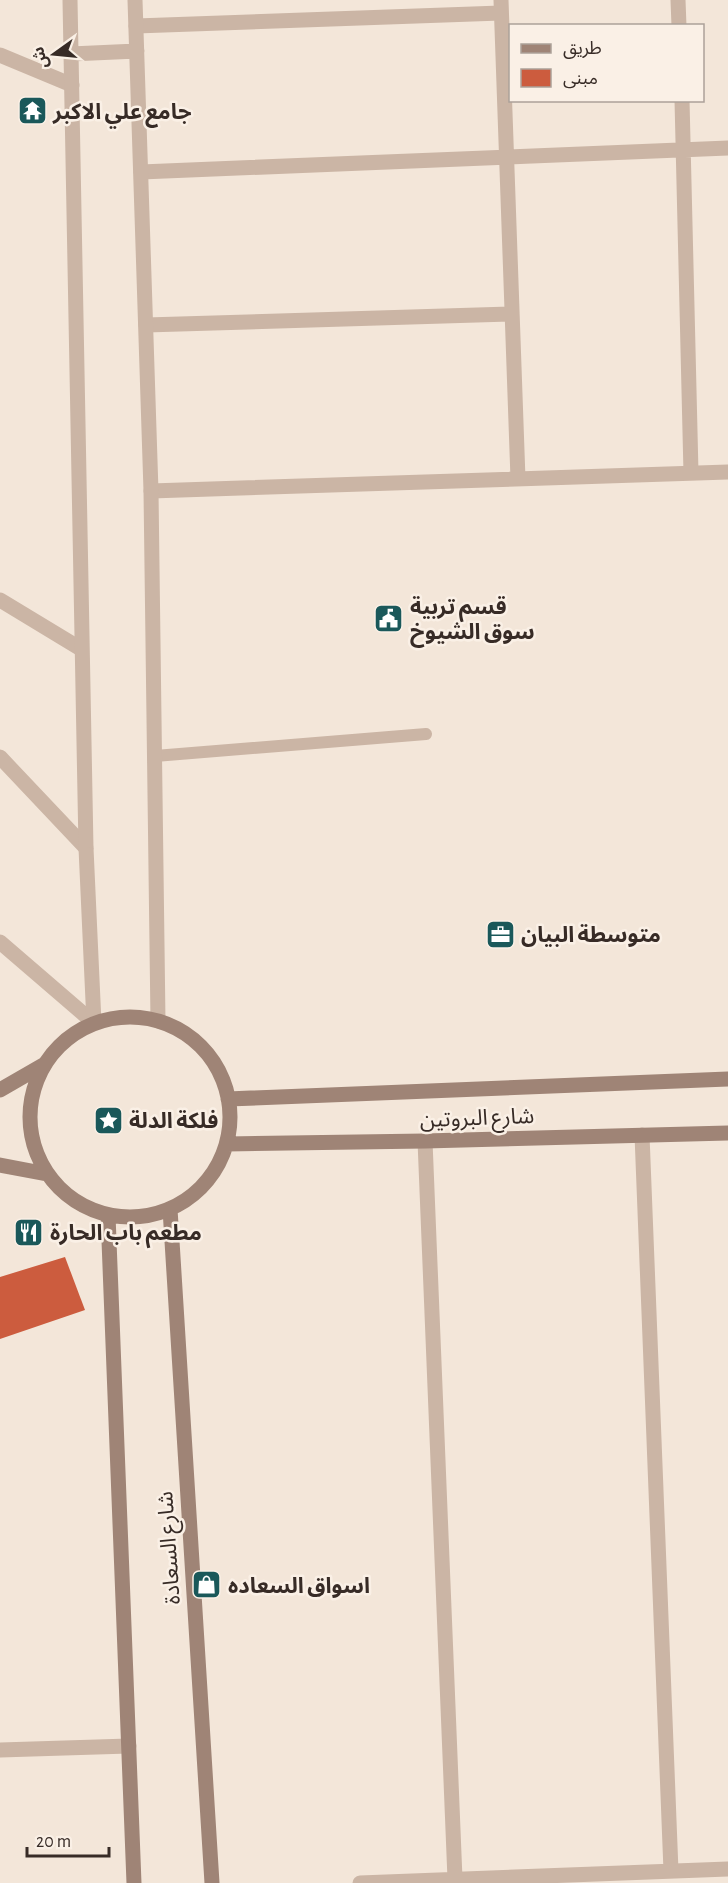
<svg xmlns="http://www.w3.org/2000/svg" width="728" height="1883" font-family="'Alegreya Sans','Noto Sans Arabic',sans-serif">
<style>
.building{fill:#cc5c3e}
.lines{fill:none;stroke-linecap:round;stroke-linejoin:round}
.service{stroke:#cbb5a5;stroke-width:12}
.minor{stroke:#cbb5a5;stroke-width:15}
.tertiary{stroke:#cbb5a5;stroke-width:15}
.secondary{stroke:#9f8476;stroke-width:15}
.labels{text-anchor:middle;stroke-width:5;stroke-linejoin:round;paint-order:stroke}
.poi-label{font-size:22px;font-weight:bold;fill:#372b26;stroke:#faf0e6;text-anchor:start}
.street-label{font-size:22px;fill:#372b26;stroke:#faf0e6}
</style>
<rect width="100%" height="100%" fill="#f3e6d9"/>
<path class="building" d="M65,1257L85,1310L0,1339V1277Z"/>
<g class="lines">
<path class="service" d="M155,756L426,734"/>
<path class="minor" d="M501,0L518,479
M678,0L679,26
M136,26L501,13
M0,55L72,85
M682,100L691,473
M141,172L728,148
M146,325L512,314
M151,491L728,472
M0,600L81,649
M0,757L86,848
M0,942L94,1023
M642,1135L671,1871
M425,1141L455,1879
M0,1750L129,1746
M360,1883L728,1869"/>
<path class="tertiary" d="M70,0L86,848L94,1023
M135,0L151,491L158,1021
M71,54L137,51"/>
<path class="secondary" d="M30 1117a100 100 0 1 1 200 0a100 100 0 1 1-200 0Z
M0,1090L45,1064
M228,1099L728,1079
M227,1144L425,1141L728,1133
M0,1165L47,1174
M170,1209L212,1883
M108,1215L134,1883"/>
</g>
<defs>
<symbol id="temple-square" viewBox="-11 -11 22 22"><rect x="-9" y="-9" width="18" height="18" rx="4" fill="#1a585a" stroke="#faf0e6"/><path d="M0-6L5-2H3V0L6.5 2.5H4V6H1.5V3h-3V6H-4V2.5H-6.5L-3 0V-2H-5Z" fill="#fff"/></symbol>
<symbol id="civic-square" viewBox="-11 -11 22 22"><rect x="-9" y="-9" width="18" height="18" rx="4" fill="#1a585a" stroke="#faf0e6"/><path d="M-.6-6.5H3V-4.5H.6V-3L4-1V1h2V6H-6V1h2V-1L-.6-3ZM-1.2 2.5V6h2.4V2.5Z" fill="#fff"/></symbol>
<symbol id="office-square" viewBox="-11 -11 22 22"><rect x="-9" y="-9" width="18" height="18" rx="4" fill="#1a585a" stroke="#faf0e6"/><path d="M-6-3h4V-5.5h4V-3h4V5H-6ZM-1-4.5V-3h2v-1.5ZM-6 0V1H6V0Z" fill="#fff"/></symbol>
<symbol id="sight-square" viewBox="-11 -11 22 22"><rect x="-9" y="-9" width="18" height="18" rx="4" fill="#1a585a" stroke="#faf0e6"/><path d="M0-6L1.8-2.2L6-1.7L2.9 1.2L3.7 5.4L0 3.3L-3.7 5.4L-2.9 1.2L-6-1.7L-1.8-2.2Z" fill="#fff"/></symbol>
<symbol id="restaurant-square" viewBox="-11 -11 22 22"><rect x="-9" y="-9" width="18" height="18" rx="4" fill="#1a585a" stroke="#faf0e6"/><path d="M-5-6h1v4h1v-4h1v4h1v-4h1v5L-1.5 .5V6h-2V.5L-5-1ZM5-6V6H3V1.5H1.5Q1.5-4 5-6Z" fill="#fff"/></symbol>
<symbol id="shop-square" viewBox="-11 -11 22 22"><rect x="-9" y="-9" width="18" height="18" rx="4" fill="#1a585a" stroke="#faf0e6"/><path d="M-5-2.5h2.3a2.7 3.5 0 0 1 5.4 0H5L5.5 6h-11ZM-1.5-2.5h3a1.5 2.3 0 0 0-3 0Z" fill="#fff"/></symbol>
</defs>
<g fill-rule="evenodd">
<use href="#temple-square" x="16" y="94" width="33" height="33"/>
<use href="#civic-square" x="372" y="602" width="33" height="33"/>
<use href="#office-square" x="484" y="918" width="33" height="33"/>
<use href="#sight-square" x="92" y="1104" width="33" height="33"/>
<use href="#restaurant-square" x="12" y="1216" width="33" height="33"/>
<use href="#shop-square" x="190" y="1568" width="33" height="33"/>
</g>
<g class="labels">
<g class="poi-label">
<text x="53" y="119">جامع علي الاكبر</text>
<text x="410" y="614">قسم تربية<tspan x="410" dy="25">سوق الشيوخ</tspan></text>
<text x="521" y="942">متوسطة البيان</text>
<text x="129" y="1128">فلكة الدلة</text>
<text x="50" y="1240">مطعم باب الحارة</text>
<text x="228" y="1593">اسواق السعاده</text>
</g>
<g class="street-label">
<text transform="translate(477 1117) rotate(-2)" y="8">شارع البروتين</text>
<text transform="translate(168 1548) rotate(-94)" y="8">شارع السعادة</text>
</g>
</g>
<rect x="509" y="24" width="195" height="78" fill="#faf0e6" stroke="#aca199" stroke-width="1.5"/>
<rect x="521" y="44" width="30" height="9" fill="#9f8476" stroke="#aca199" stroke-width="1.5"/>
<text x="563" y="54" font-size="18" fill="#372b26">طريق</text>
<rect x="521" y="69" width="30" height="18" fill="#cc5c3e" stroke="#aca199" stroke-width="1.5"/>
<text x="563" y="84" font-size="18" fill="#372b26">مبنى</text>
<g transform="translate(54 54) rotate(255)" stroke="#faf0e6" stroke-width="4.5" paint-order="stroke">
<path d="M0-4.5L10 22L0 15L-10 22Z" fill="#372b26"/>
<text y="-9" font-size="16" font-weight="bold" text-anchor="middle" fill="#372b26">ش</text>
</g>
<path d="M27 1847v9h82v-9" fill="none" stroke="#372b26" stroke-width="3"/>
<text x="36" y="1847" font-size="18" fill="#372b26" stroke="#faf0e6" stroke-width="4.5" paint-order="stroke">20 m</text>
</svg>
